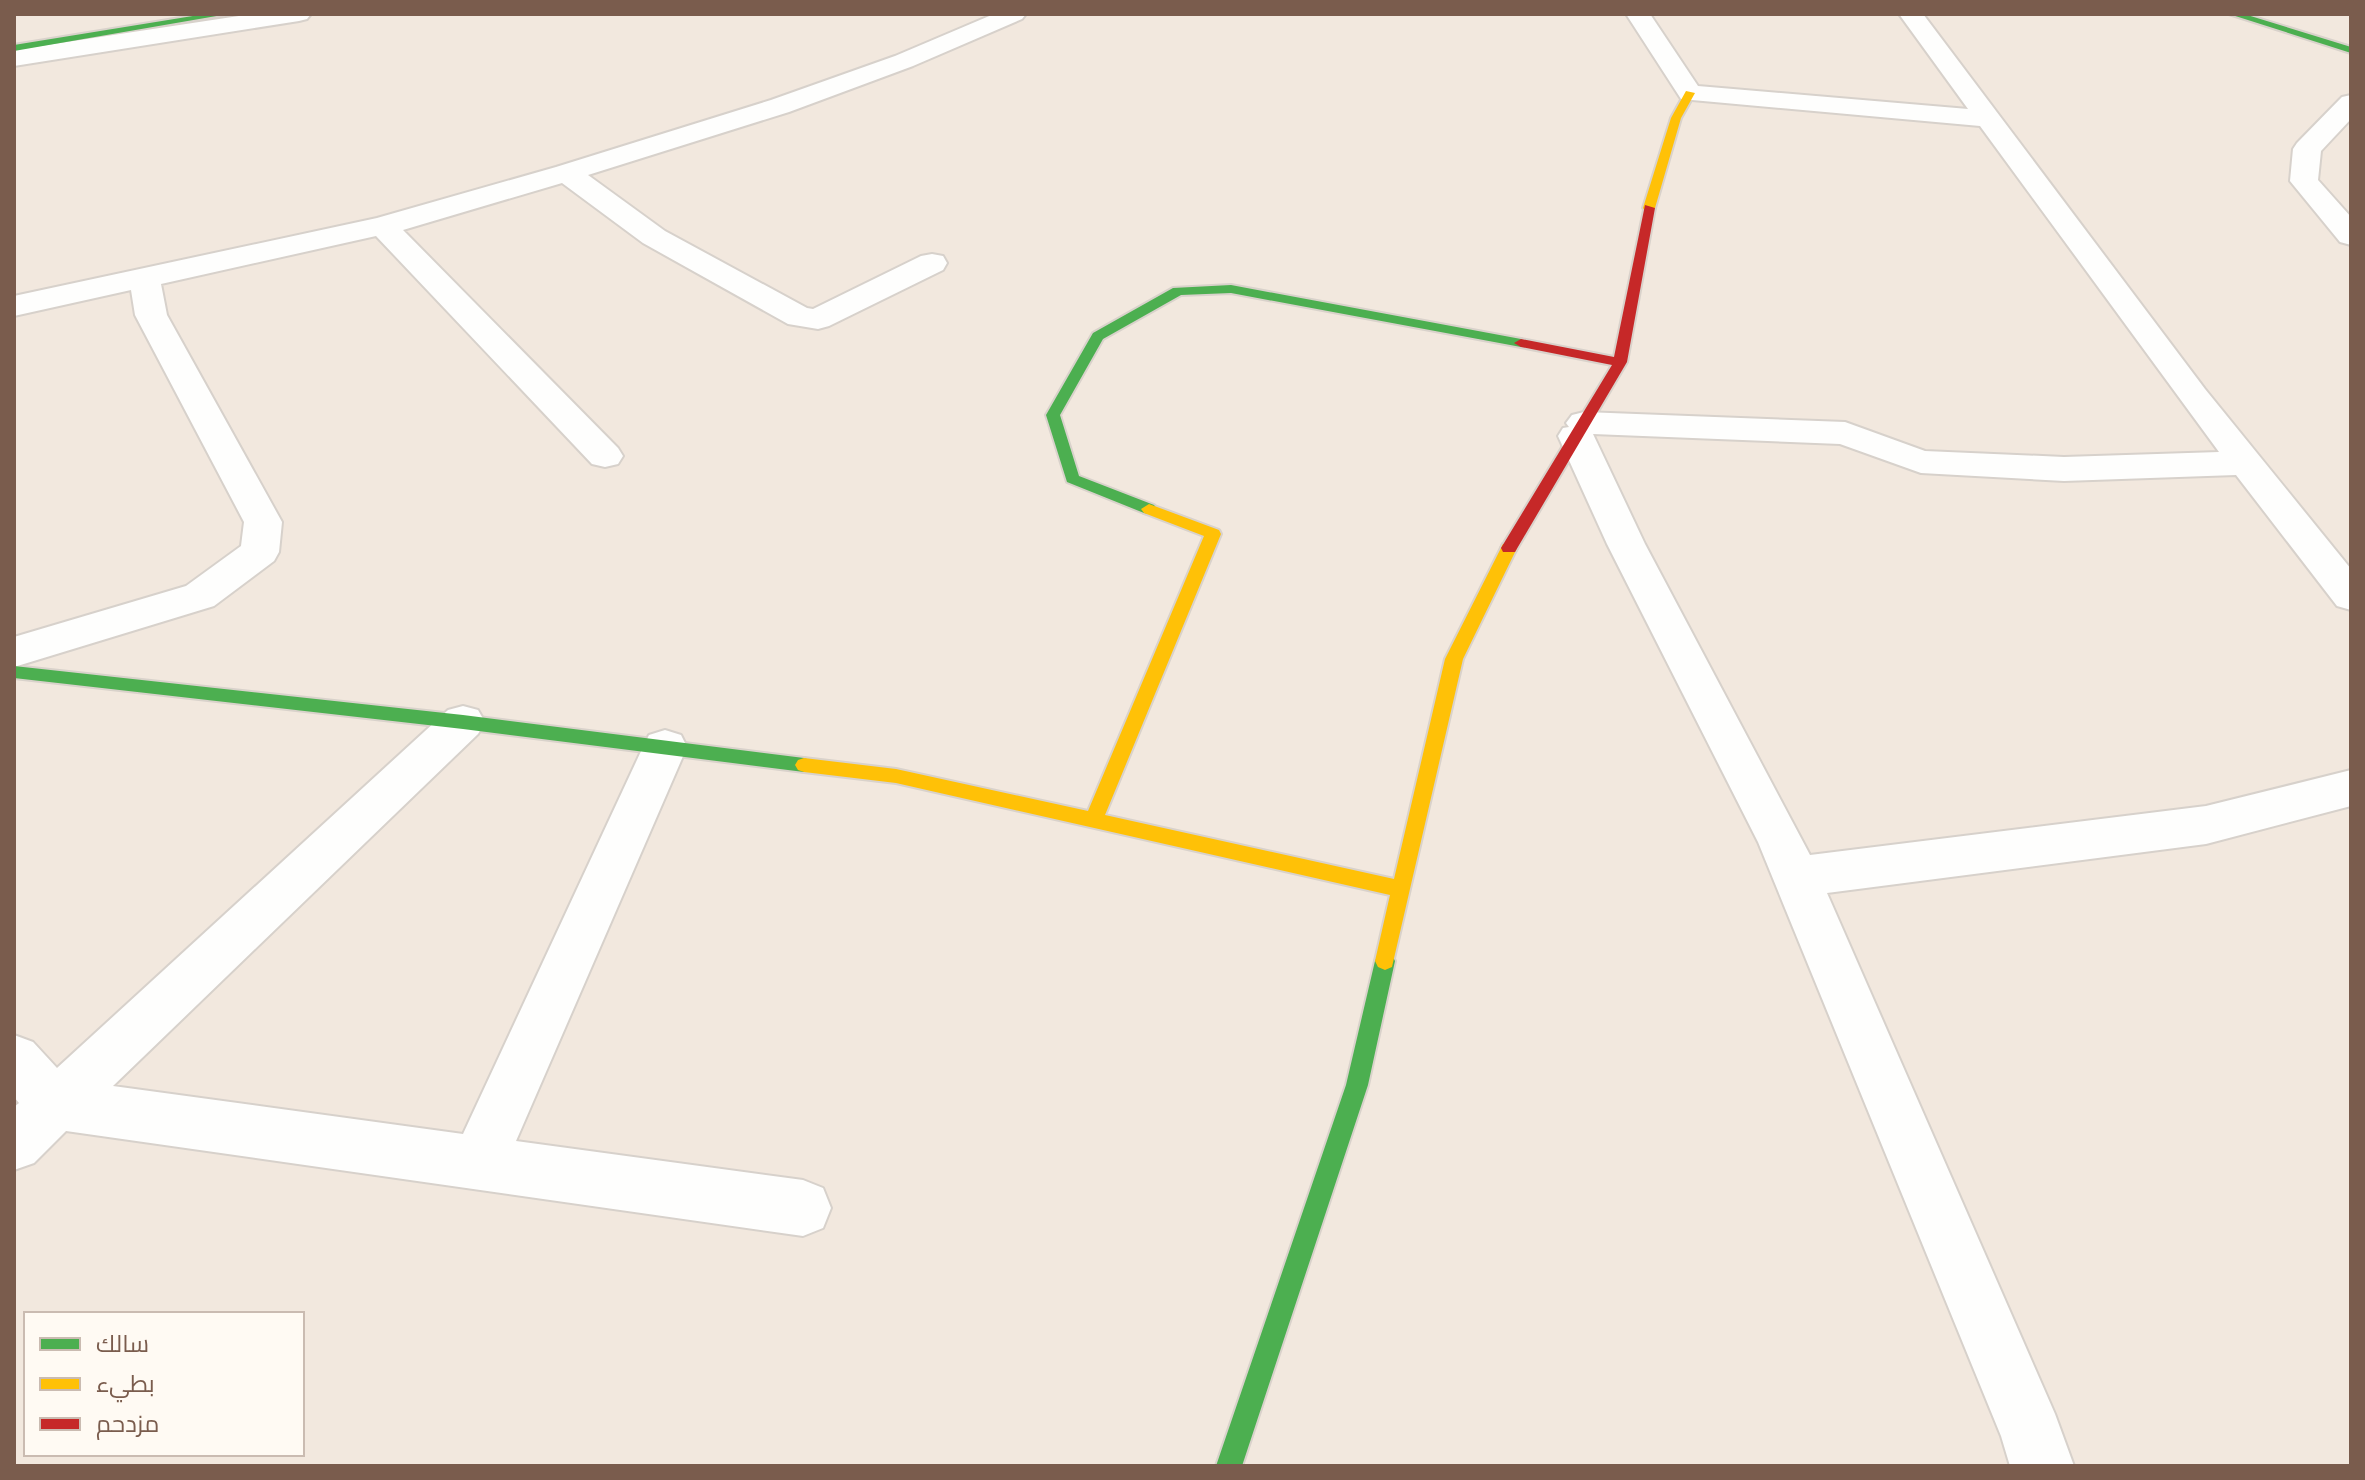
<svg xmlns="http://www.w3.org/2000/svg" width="2365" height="1480" font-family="Poppins,Cairo,sans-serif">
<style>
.residential{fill:#f2e8de;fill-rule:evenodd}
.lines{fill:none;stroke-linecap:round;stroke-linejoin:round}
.street-casing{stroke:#d7d1cb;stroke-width:4}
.fast-casing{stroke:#d9d2cb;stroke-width:4}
.slow-casing{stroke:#d9d2cb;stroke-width:4}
.jam-casing{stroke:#d9d2cb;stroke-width:4}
.street{fill:#fefefd;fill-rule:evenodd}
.fast{fill:#4caf50;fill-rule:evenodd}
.slow{fill:#ffc107;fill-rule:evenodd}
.jam{fill:#c62828;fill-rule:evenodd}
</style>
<rect width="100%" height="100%" fill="#f9f5f0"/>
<path class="residential" d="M14,14H2351V1466H14ZM26,1314H302V1454H26Z"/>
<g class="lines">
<defs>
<path id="street" d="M252,14H311L307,19L299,21L14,66V50Z
M994,14H1026L1022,19L913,66L789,112L588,175L665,231L807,308L813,309L921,256L932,254L943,256L947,263L943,270L829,326L818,329L788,324L643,243L562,183L403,230L618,448L623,456L618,464L605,467L592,464L376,236L161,284L167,315L282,522L279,552L274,561L214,606L14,667V637L186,586L241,546L244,522L135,315L131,290L14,316V296L377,218L556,167L771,100L895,56Z
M1626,14H1650L1698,86L1968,109L1899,14H1923L2205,389L2351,569V610L2337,606L2236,475L2064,481L1921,473L1840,444L1593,434L1645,544L1810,855L2206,806L2351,770V806L2206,844L1827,893L2055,1414L2074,1466H2010L2001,1436L1758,842L1607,544L1558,436L1563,428L1569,427L1566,423L1572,415L1584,412L1845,422L1925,451L2064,457L2219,452L1980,126L1681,99Z
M2351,95V119L2321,151L2318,180L2351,217V245L2340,242L2290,181L2293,149L2297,143L2342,97Z
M463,706L478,710L485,722L478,734L113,1086L463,1134L643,747L649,735L665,730L681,735L687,747L516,1141L803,1180L823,1188L831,1208L823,1228L803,1236L66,1131L34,1163L14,1170V1107L19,1103L14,1097V1035L33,1042L57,1068L448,710Z"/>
<path id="fast" d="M205,14H228L14,51V45Z
M2229,14H2244L2351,47V53Z
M1231,285L1521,339L1528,343L1521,347L1231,293L1181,295L1103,339L1060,415L1079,476L1154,505L1157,509L1149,514L1144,513L1067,482L1046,415L1093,333L1173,288Z
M14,666L463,715L804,758L810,760L813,765L810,770L804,772L463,729L14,678Z
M1385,952L1392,955L1395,961L1368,1085L1242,1466H1216L1346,1085L1375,961L1378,955Z"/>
<path id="slow" d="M1686,91L1695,93L1681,118L1655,208L1645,211L1643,208L1671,118Z
M1149,504L1219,530L1221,534L1105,815L1394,879L1445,659L1503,544L1509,543L1517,548L1463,659L1392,967L1385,970L1378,967L1375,961L1390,895L896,783L804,772L798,770L795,765L798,760L804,758L896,769L1088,811L1204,536L1144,513L1141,509Z"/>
<path id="jam" d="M1645,205L1655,208L1627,362L1515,552H1503L1501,548L1612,365L1521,347L1514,343L1521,339L1614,357Z"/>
</defs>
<use href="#street" class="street-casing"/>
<use href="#fast" class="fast-casing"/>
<use href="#slow" class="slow-casing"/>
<use href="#jam" class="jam-casing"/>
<use href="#street" class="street"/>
<use href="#fast" class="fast"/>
<use href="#slow" class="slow"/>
<use href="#jam" class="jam"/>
</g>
<rect width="2365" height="1480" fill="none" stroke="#7a5c4d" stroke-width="32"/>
<rect x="24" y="1312" width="280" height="144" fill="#fffaf3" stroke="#cabbb1" stroke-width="2"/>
<rect x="40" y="1338" width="40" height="12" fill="#4caf50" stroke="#cabbb1" stroke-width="2"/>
<text x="96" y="1352" font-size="24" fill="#7a5c4d">سالك</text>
<rect x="40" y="1378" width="40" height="12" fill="#ffc107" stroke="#cabbb1" stroke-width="2"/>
<text x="96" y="1392" font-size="24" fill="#7a5c4d">بطيء</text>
<rect x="40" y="1418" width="40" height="12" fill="#c62828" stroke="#cabbb1" stroke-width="2"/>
<text x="96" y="1432" font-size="24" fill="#7a5c4d">مزدحم</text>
</svg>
